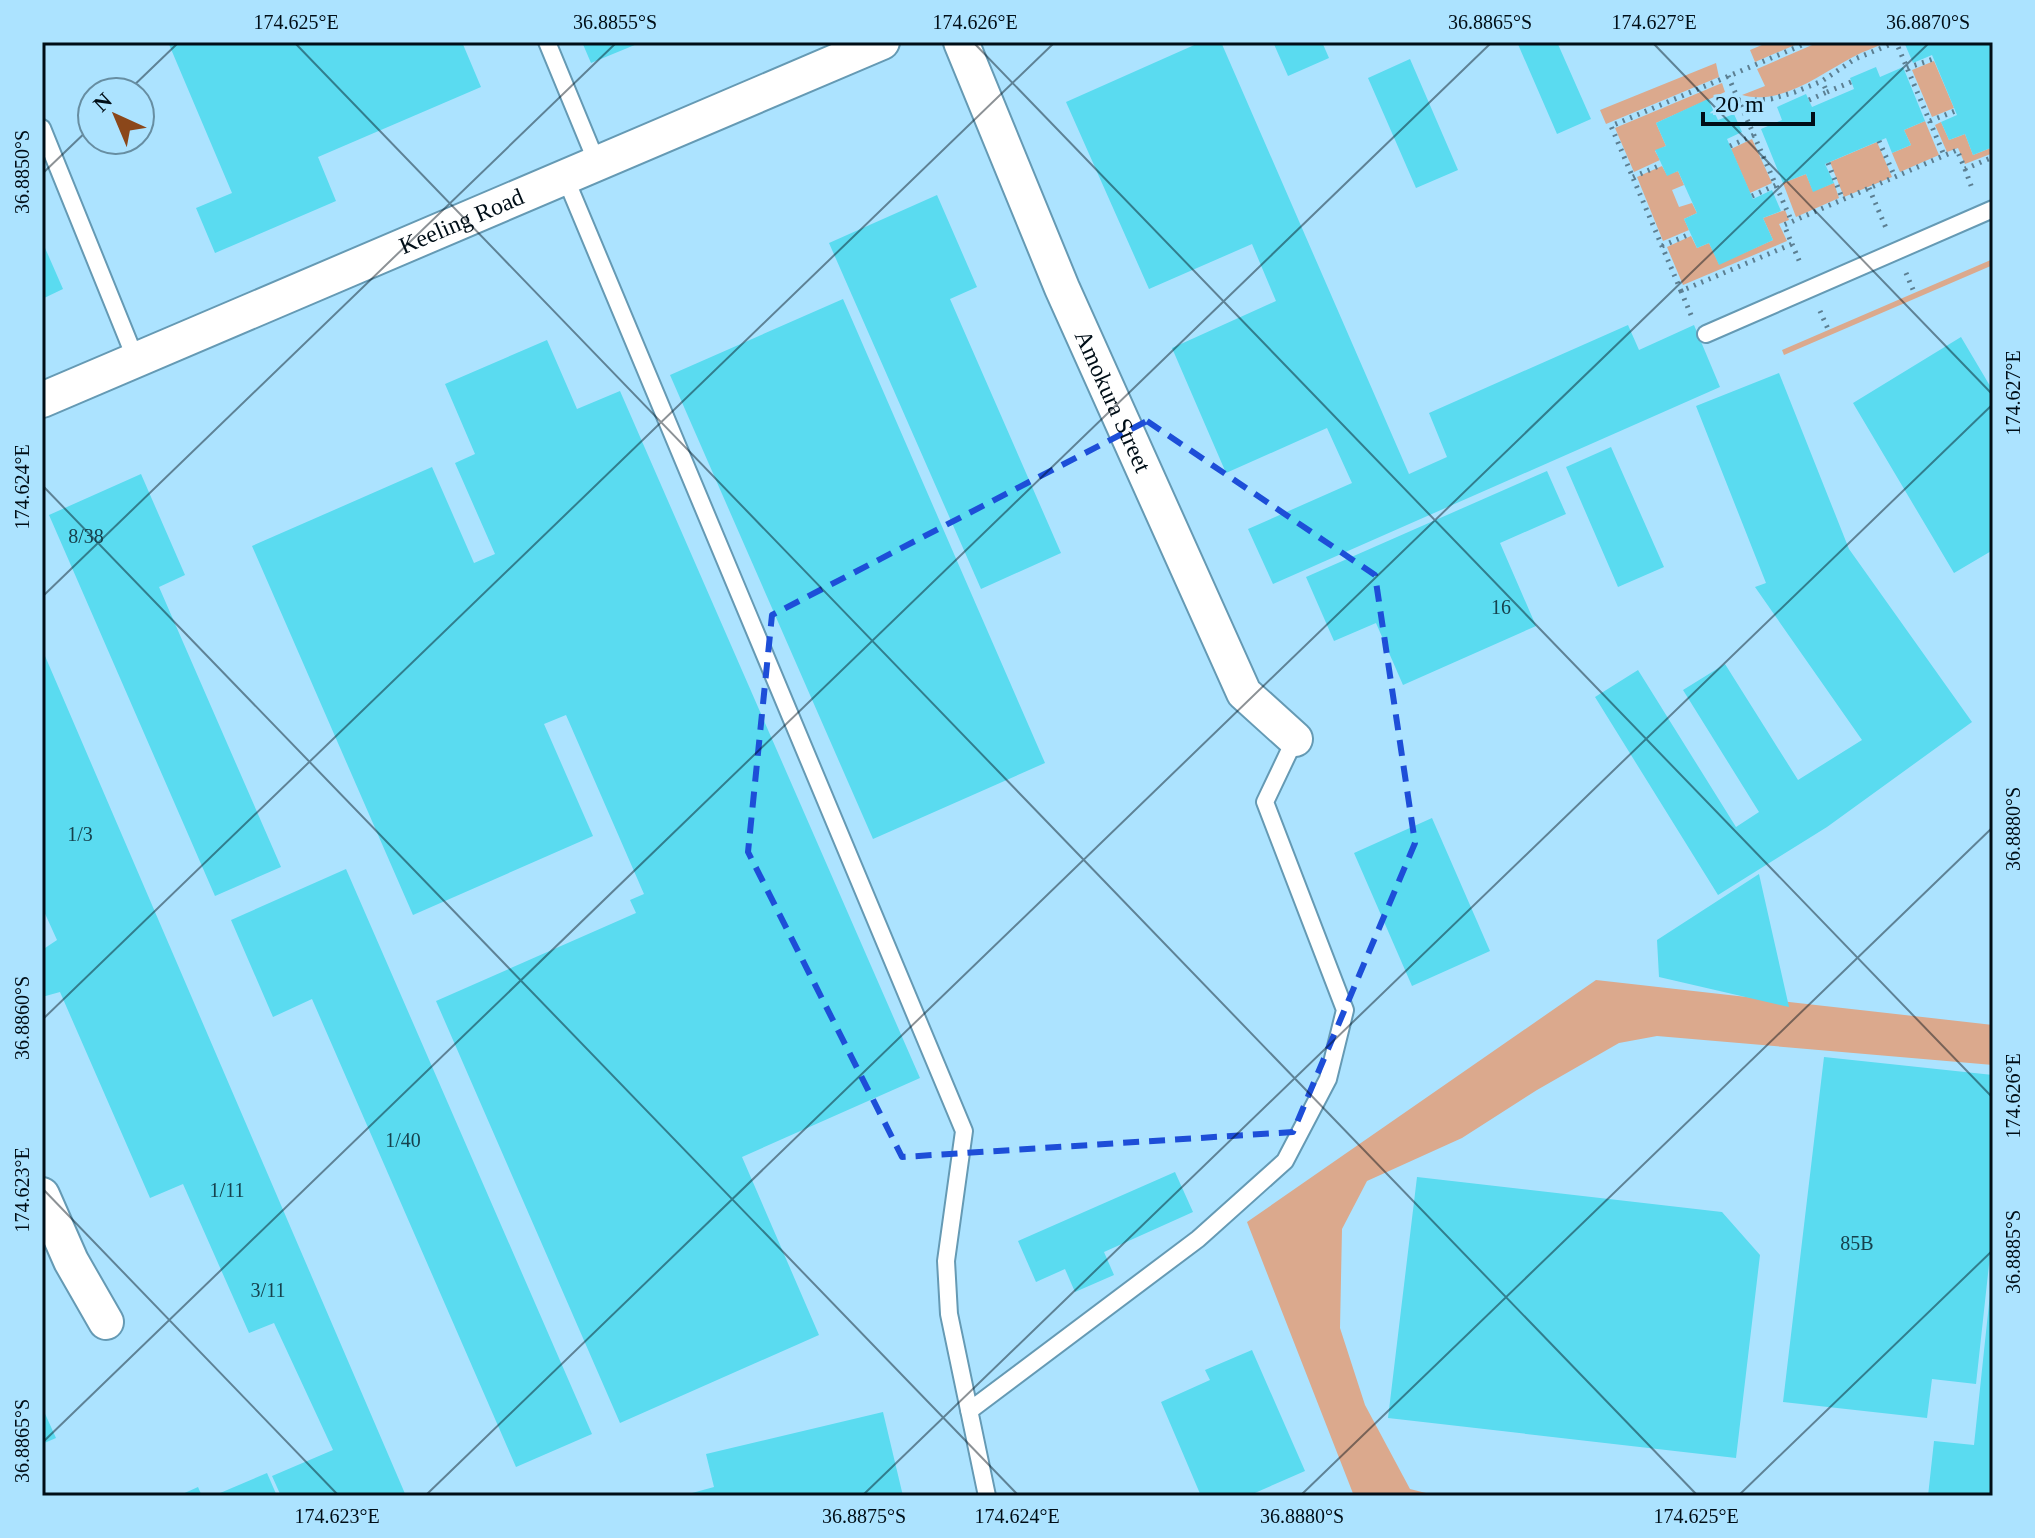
<svg xmlns="http://www.w3.org/2000/svg" width="2035" height="1538" font-family="'Times New Roman',serif">
<style>
.green{fill:#dba98d}
.building{fill:#5adbf0}
.lines{fill:none;stroke-linecap:round;stroke-linejoin:round}
.lane-casing{stroke:#659ab4;stroke-width:20}
.street-casing{stroke:#659ab4;stroke-width:38}
.path{stroke:#5c7f92;stroke-width:5;stroke-dasharray:2 6;stroke-linecap:butt}
.lane{stroke:#fff;stroke-width:16}
.street{stroke:#fff;stroke-width:34}
.marked{fill:none;stroke:#1d4ed8;stroke-width:6;stroke-dasharray:16 10;stroke-linejoin:round}
.ticks{fill:none;stroke:#000e17;stroke-width:2;stroke-opacity:0.45}
.labels{text-anchor:middle;stroke-width:6;stroke-linejoin:round;paint-order:stroke}
.number-label{font-size:20px;fill:#16414d}
.street-label{font-size:24px;fill:#000e17;stroke:#ace3ff}
.neatline{fill:none;stroke:#000e17;stroke-width:3}
.ticks-label{font-size:20px;text-anchor:middle;fill:#000e17}
</style>
<rect width="100%" height="100%" fill="#ace3ff"/>
<path class="green" d="M1769,42H1802L1755,62L1750,50Z
M1819,42H1888C1876,47 1864,51 1853,57C1820,74 1782,106 1742,95L1765,86L1757,69Z
M1934,61L1954,108L1932,117L1912,70Z
M1716,63L1719,77L1606,124L1600,110Z
M1722,83L1725,92L1656,123L1666,146L1655,151L1660,160L1634,172L1615,128Z
M1925,121L1939,155L1900,172L1892,153L1911,145L1904,130Z
M1941,122L1949,140L1965,134L1973,155L1993,147V153L1965,164L1958,148L1947,152L1935,125Z
M1752,139L1772,183L1750,193L1731,149Z
M1877,142L1892,177L1844,197L1830,162Z
M1662,166L1667,175L1678,171L1684,185L1672,190L1679,207L1692,203L1697,213L1684,219L1689,230L1663,241L1637,177Z
M1806,174L1813,191L1834,183L1839,198L1796,217L1783,183Z
M1785,210L1789,220L1779,224L1787,241L1683,285L1667,247L1691,236L1697,248L1709,243L1719,264L1773,240L1763,218Z
M1993,259V265L1784,355L1782,350Z
M1596,980L1993,1025V1065L1657,1036L1619,1043L1537,1090L1462,1138L1367,1181L1342,1229L1340,1328L1365,1405L1410,1489L1438,1496H1354L1247,1222Z"/>
<path class="building" d="M168,42H462L481,87L318,157L336,201L215,253L196,208L232,193Z
M582,42H642L591,63Z
M1201,42H1221L1409,474L1447,457L1429,413L1628,325L1639,350L1694,325L1720,387L1273,584L1248,529L1352,483L1327,428L1226,473L1172,348L1276,301L1252,244L1149,289L1066,102Z
M1273,42H1322L1329,58L1288,76Z
M1517,42H1557L1591,119L1557,134Z
M1904,42H1989L1993,53V147L1973,155L1965,134L1949,140L1941,122L1957,115L1932,55L1913,63Z
M1410,59L1458,170L1416,188L1368,78Z
M1876,67L1880,77L1903,67L1925,121L1904,130L1911,145L1892,153L1886,138L1825,164L1834,183L1813,192L1806,174L1783,183L1761,129L1782,120L1777,107L1806,94L1812,107L1854,89L1850,78Z
M1708,99L1718,120L1734,114L1742,132L1727,139L1753,199L1772,190L1781,211L1763,218L1773,240L1719,265L1709,243L1697,248L1684,219L1697,213L1678,171L1667,176L1655,150L1666,146L1656,123Z
M937,195L977,287L950,299L1061,553L981,589L829,243Z
M42,241L63,289L42,299Z
M843,299L1045,763L873,839L670,375Z
M1961,337L1993,391V550L1954,573L1853,403Z
M547,340L577,409L620,391L920,1078L742,1157L819,1335L620,1423L436,1001L636,913L630,900L644,894L566,715L544,724L593,836L413,915L252,546L432,467L474,563L495,554L455,463L475,454L445,384Z
M1779,373L1849,549L1972,722L1827,827L1718,895L1595,697L1638,670L1736,827L1759,812L1683,690L1725,664L1798,780L1862,740L1755,587L1766,583L1696,406Z
M1611,447L1664,567L1618,587L1566,467Z
M1547,471L1566,514L1500,543L1536,626L1403,685L1376,623L1334,641L1306,577Z
M141,474L185,575L159,587L281,867L215,896L49,515Z
M42,649L406,1496H281L272,1476L333,1450L274,1323L249,1333L183,1184L150,1198L60,992L42,997V950L57,940L42,907Z
M1432,818L1490,951L1412,986L1354,853Z
M346,869L592,1434L516,1467L312,999L273,1017L231,920Z
M1759,874L1789,1007L1659,977L1657,940Z
M1824,1057L1993,1075V1228L1976,1384L1932,1379L1927,1418L1783,1402Z
M1175,1172L1193,1212L1104,1252L1114,1275L1075,1292L1065,1269L1036,1282L1018,1241Z
M1417,1177L1722,1212L1760,1255L1736,1458L1388,1418Z
M1991,1285H1993V1496H1928L1934,1441L1974,1445Z
M1252,1350L1305,1471L1248,1496H1201L1161,1402L1210,1380L1205,1370Z
M42,1407L56,1438L42,1444Z
M883,1412L903,1496H681L714,1487L706,1454Z
M267,1473L277,1496H213Z
M198,1487L202,1496H178Z"/>
<g class="lines">
<defs>
<path id="lane" d="M547,42L597,163
M42,128L136,360
M565,177L964,1131L946,1261L949,1314L987,1496
M1706,334L1993,209
M969,1411L1198,1239L1285,1161L1328,1079L1345,1010L1265,802L1295,739"/>
<g id="street">
<path id="s1" d="M961,42L1062,288L1244,693L1295,739"/>
<path id="s2" d="M42,400L882,42"/>
<path d="M42,1195L71,1261L106,1322"/>
</g>
</defs>
<use href="#lane" class="lane-casing"/>
<use href="#street" class="street-casing"/>
<path class="path" d="M1907,68L1933,59
M1728,76L1792,222
M1827,92L1851,82
M1809,100L1827,92L1822,81
M1739,101L1771,99L1795,92L1822,81L1855,59L1896,42L1944,155
M1930,121L1955,111
M1879,141L1895,177
M1730,146L1754,135
M1828,163L1843,200
M1965,169L1973,191
M1633,177L1661,165
M1869,188L1886,228
M1752,196L1776,185
M1792,244L1801,265
M1662,246L1690,234
M1906,273L1914,292
M1681,291L1611,126L1809,42
M1820,311L1828,329
M1691,315L1681,291L1792,244L1784,225L1957,150L1965,169L1993,157"/>
<use href="#lane" class="lane"/>
<use href="#street" class="street"/>
</g>
<path class="marked" d="M1147,421L1375,575L1415,843L1293,1132L902,1157L748,852L772,615Z"/>
<path class="ticks" d="M294,42L1698,1496M973,42L1993,1098M1652,42L1993,395M127,92L179,42M42,174L92,126M42,485L1019,1496M42,597L617,42M42,1020L1055,42M42,1188L339,1496M42,1443L1492,42M425,1496L1930,42M862,1496L1993,404M1300,1496L1993,827M1738,1496L1993,1250"/>
<g class="labels">
<g class="number-label">
<text x="86" y="543">8/38</text>
<text x="1501" y="614">16</text>
<text x="80" y="841">1/3</text>
<text x="403" y="1147">1/40</text>
<text x="227" y="1197">1/11</text>
<text x="1857" y="1250">85B</text>
<text x="268" y="1297">3/11</text>
</g>
<g class="street-label">
<text dy="8" stroke="none"><textPath href="#s2" startOffset="456">Keeling Road</textPath></text>
<text dy="8" stroke="none"><textPath href="#s1" startOffset="390">Amokura Street</textPath></text>
</g>
</g>
<rect width="2035" height="1538" fill="none" stroke="#ace3ff" stroke-width="88"/>
<g transform="translate(116 116) rotate(316)"><circle r="38" fill="#ace3ff" stroke="#678ea2" stroke-width="2"/>
<path d="M0-6L14 30L0 20L-14 30Z" fill="#8b471a"/>
<text y="-12" font-size="22" font-weight="bold" text-anchor="middle" fill="#000e17">N</text>
</g>
<path d="M1703 112v12h110v-12" fill="none" stroke="#000e17" stroke-width="4"/>
<text x="1715" y="112" font-size="24" fill="#000e17" stroke="#ace3ff" stroke-width="6" paint-order="stroke">20 m</text>
<rect x="44" y="44" width="1947" height="1450" class="neatline"/>
<g class="ticks-label">
<text x="296" y="29">174.625°E</text>
<text x="615" y="29">36.8855°S</text>
<text x="975" y="29">174.626°E</text>
<text x="1490" y="29">36.8865°S</text>
<text x="1654" y="29">174.627°E</text>
<text x="1928" y="29">36.8870°S</text>
<text transform="translate(22 172) rotate(-90)" y="7">36.8850°S</text>
<text transform="translate(2013 393) rotate(-90)" y="7">174.627°E</text>
<text transform="translate(22 487) rotate(-90)" y="7">174.624°E</text>
<text transform="translate(2013 829) rotate(-90)" y="7">36.8880°S</text>
<text transform="translate(22 1018) rotate(-90)" y="7">36.8860°S</text>
<text transform="translate(2013 1096) rotate(-90)" y="7">174.626°E</text>
<text transform="translate(22 1190) rotate(-90)" y="7">174.623°E</text>
<text transform="translate(2013 1252) rotate(-90)" y="7">36.8885°S</text>
<text transform="translate(22 1441) rotate(-90)" y="7">36.8865°S</text>
<text x="337" y="1523">174.623°E</text>
<text x="864" y="1523">36.8875°S</text>
<text x="1017" y="1523">174.624°E</text>
<text x="1302" y="1523">36.8880°S</text>
<text x="1696" y="1523">174.625°E</text>
</g>
</svg>
